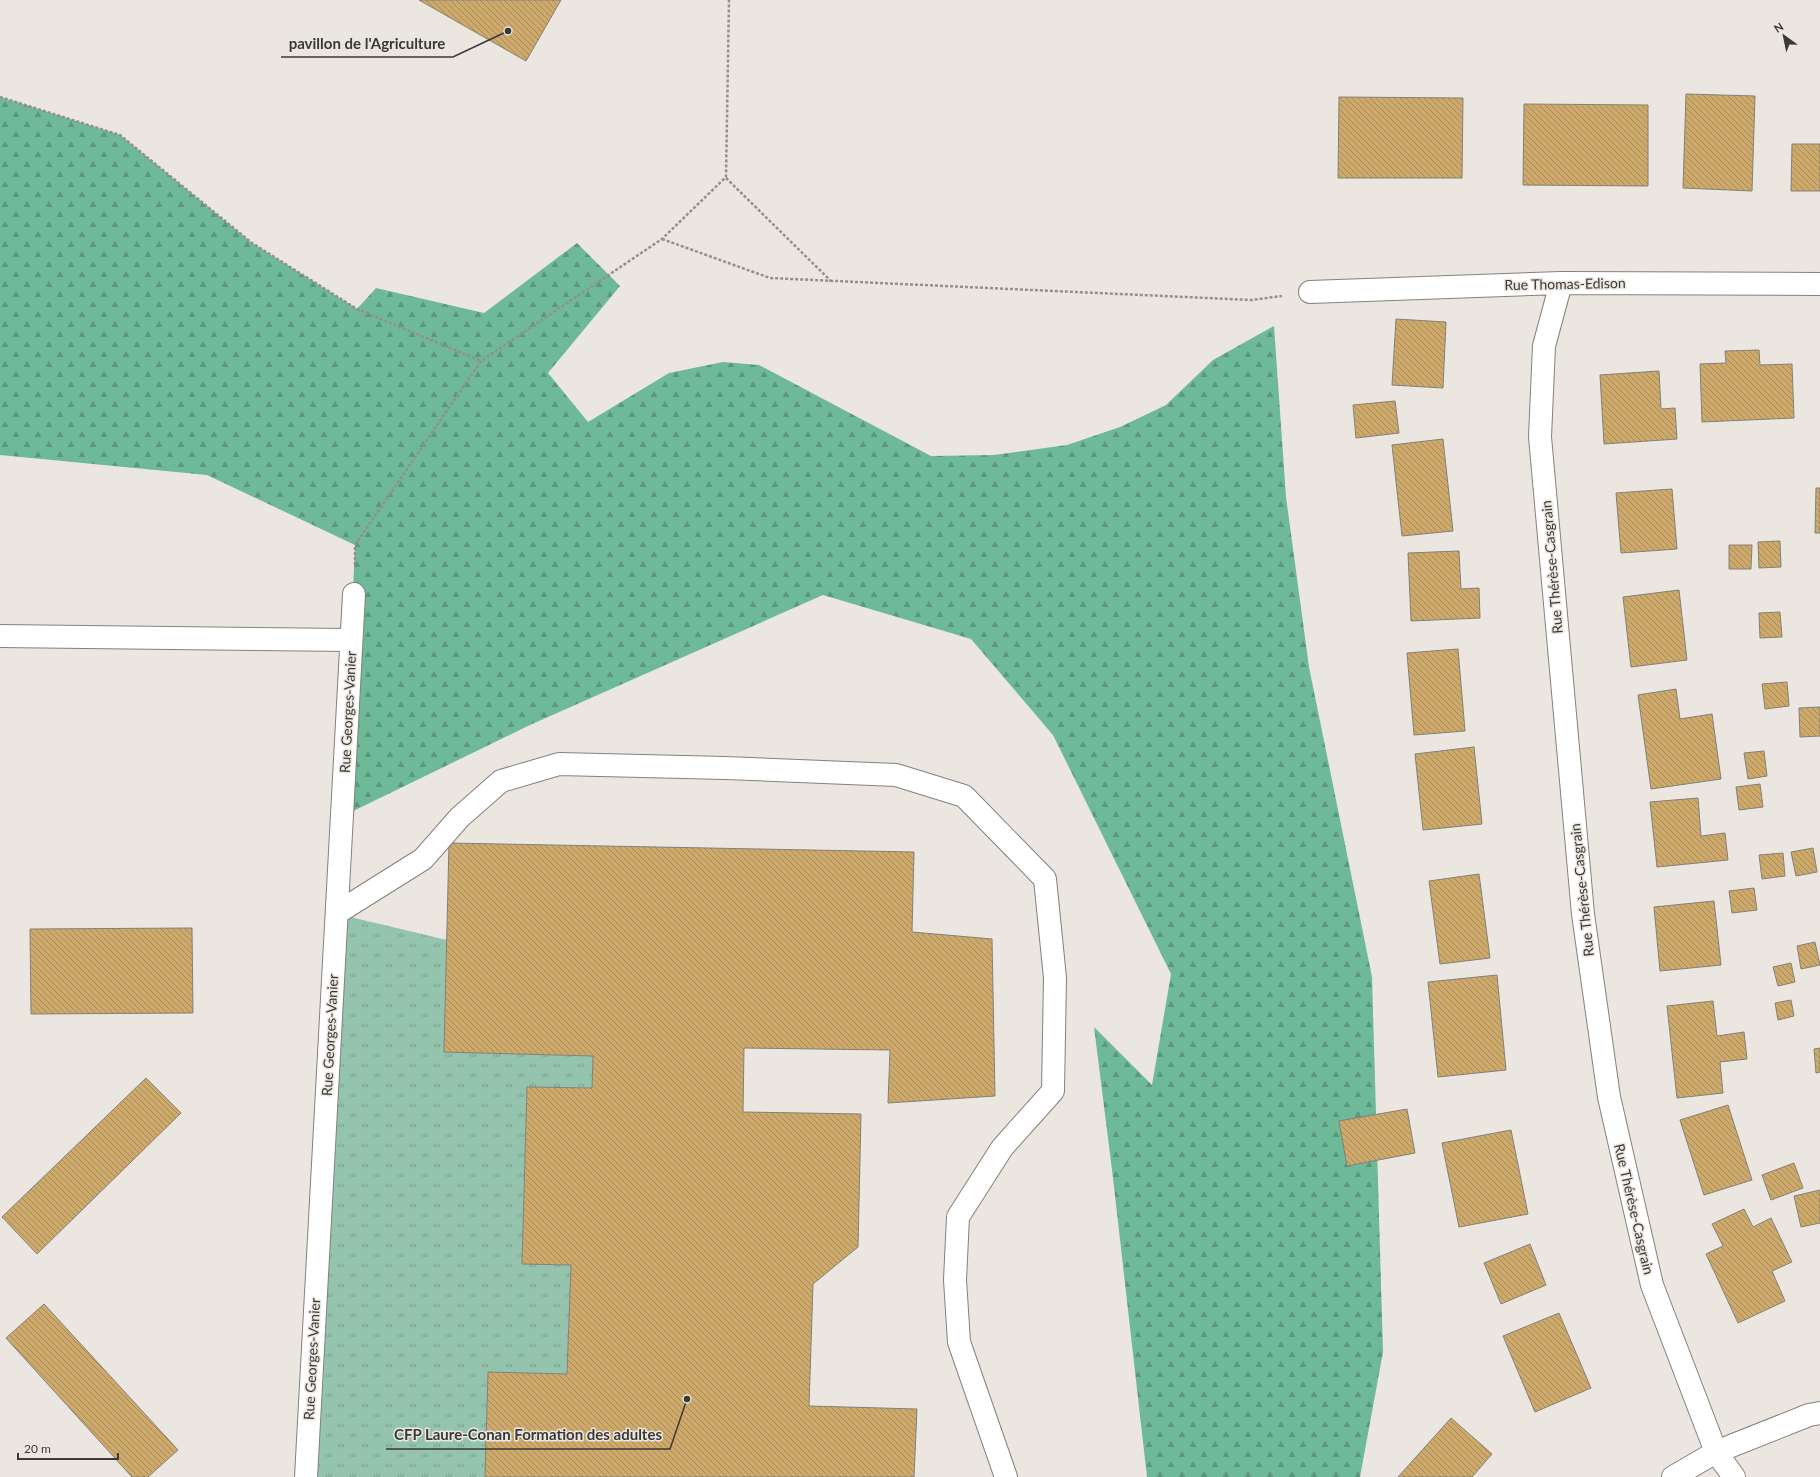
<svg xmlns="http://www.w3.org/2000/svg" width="1820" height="1477" font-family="Lato,sans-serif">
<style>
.grass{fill:url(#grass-tufts)}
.forest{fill:url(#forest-firs)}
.building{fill:url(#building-back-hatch);stroke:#838079}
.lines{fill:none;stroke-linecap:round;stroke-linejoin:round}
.minor-casing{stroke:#85817b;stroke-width:24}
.path{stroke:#93908c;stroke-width:2.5;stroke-dasharray:3 2;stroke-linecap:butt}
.minor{stroke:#fff;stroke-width:22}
.labels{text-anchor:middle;stroke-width:3;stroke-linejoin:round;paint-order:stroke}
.street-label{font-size:14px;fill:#3b3937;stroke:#ebe7e0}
.leader{fill:none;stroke:#3b3937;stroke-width:1.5}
.callout-dot{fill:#3b3937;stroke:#ebe7e0;stroke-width:1.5}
.callout-label{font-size:15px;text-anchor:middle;font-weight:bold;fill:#3b3937;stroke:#ebe7e0;stroke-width:3;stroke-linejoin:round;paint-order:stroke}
</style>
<defs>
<pattern id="grass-tufts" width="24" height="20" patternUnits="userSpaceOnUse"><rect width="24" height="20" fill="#94c4ad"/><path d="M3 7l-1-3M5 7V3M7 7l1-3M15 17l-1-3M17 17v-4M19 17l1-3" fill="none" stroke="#7aa08e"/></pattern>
<pattern id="forest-firs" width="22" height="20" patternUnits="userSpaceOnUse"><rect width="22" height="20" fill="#6db998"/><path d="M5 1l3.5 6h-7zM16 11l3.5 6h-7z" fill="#5b977d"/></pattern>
<pattern id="building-back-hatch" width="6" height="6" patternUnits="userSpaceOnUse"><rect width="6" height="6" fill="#cdaa6b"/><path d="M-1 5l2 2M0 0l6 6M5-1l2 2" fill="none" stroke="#a88b59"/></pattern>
</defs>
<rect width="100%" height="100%" fill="#ebe7e0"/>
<path class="grass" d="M338,914L447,940L444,1052L593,1056L592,1088L527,1087L522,1263L571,1265L567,1374L488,1372L485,1477H308Z"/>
<path class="forest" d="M0,97L120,135L252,243L357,309L376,288L484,313L577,243L620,286L548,373L588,422L669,373L723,362L759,365L931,456L994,455L1067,445L1120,427L1166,405L1213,360L1274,326L1286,497L1309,667L1372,977L1383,1352L1360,1477H1147L1113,1178L1094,1027L1152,1085L1171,974L1053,735L971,639L823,595L530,725L343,816L355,545L207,475L0,455Z"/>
<path class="building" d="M419,0H561L526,61Z
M1686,94L1755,96L1752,191L1683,188Z
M1339,97L1463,98L1462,178H1338Z
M1524,104L1648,105V186L1523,185Z
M1792,144H1820V191H1791Z
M1396,319L1446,322L1443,388L1392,385Z
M1759,350L1760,365L1792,364L1794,418L1702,422L1700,364L1726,363L1725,351Z
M1659,371L1661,409L1675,408L1677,439L1604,444L1600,375Z
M1395,401L1399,433L1356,438L1353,405Z
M1443,439L1453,531L1402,536L1392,445Z
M1816,488H1820V533H1815Z
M1672,489L1677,549L1621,553L1616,493Z
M1780,541L1781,567L1759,568L1758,542Z
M1729,545H1752L1751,569H1729Z
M1459,551L1461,589L1479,588L1480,618L1411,621L1408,553Z
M1679,590L1687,660L1631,667L1623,597Z
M1780,612L1782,637L1760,638L1759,613Z
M1458,649L1465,731L1414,735L1407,653Z
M1787,682L1789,706L1765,709L1762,684Z
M1676,689L1680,719L1712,714L1721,779L1651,789L1638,695Z
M1820,707V736L1800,737L1799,708Z
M1474,747L1482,824L1423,830L1415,754Z
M1764,751L1767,776L1748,779L1744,753Z
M1760,784L1763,807L1739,810L1736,787Z
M1698,798L1701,836L1725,833L1728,860L1657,867L1650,802Z
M449,843L914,852L912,932L992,939L995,1096L888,1103L890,1050L744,1048L743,1112L861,1114L858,1247L813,1284L809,1406L917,1409L914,1477H485L488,1372L567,1374L571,1265L522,1264L527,1087L592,1088L593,1056L444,1052Z
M1813,848L1817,872L1796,876L1791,852Z
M1783,853L1785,876L1762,879L1759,855Z
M1479,874L1490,958L1440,964L1429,881Z
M1754,888L1757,910L1732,913L1729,891Z
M1714,901L1721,965L1660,971L1654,907Z
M192,928L193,1013L31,1014L30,929Z
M1815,942L1820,965L1801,969L1797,946Z
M1791,963L1795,982L1778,986L1773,967Z
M1497,975L1506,1070L1438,1077L1428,982Z
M1791,1000L1794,1016L1778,1020L1775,1003Z
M1713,1001L1717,1036L1744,1032L1747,1059L1720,1062L1723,1093L1677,1098L1667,1006Z
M1820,1048V1072L1816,1073L1814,1049Z
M146,1078L181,1113L37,1254L2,1217Z
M1728,1105L1752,1180L1704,1195L1680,1120Z
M1407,1109L1415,1153L1347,1166L1339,1121Z
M1511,1130L1528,1214L1459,1227L1442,1143Z
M1794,1163L1803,1188L1771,1200L1762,1175Z
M1820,1190V1223L1801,1227L1794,1196Z
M1744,1209L1753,1227L1771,1218L1792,1262L1772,1271L1785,1301L1738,1323L1706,1254L1723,1246L1712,1224Z
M1530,1244L1546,1285L1501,1304L1484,1263Z
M44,1304L178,1450L148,1477H132L6,1338Z
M1559,1313L1591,1388L1535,1412L1503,1336Z
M1451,1418L1492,1454L1472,1477H1398Z"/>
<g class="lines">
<defs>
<path id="minor" d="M1561,283L1544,346L1540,437L1583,914L1609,1097L1652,1285L1716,1452L1734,1477
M1310,292L1561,283L1820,284
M0,636L351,640
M337,913L423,859L460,817L501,781L559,764L725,768L896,775L964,796L1045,879L1055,978L1053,1091L1002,1148L958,1217L955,1280L959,1342L1006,1477
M306,1477L354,594
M1673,1477L1716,1452L1809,1415L1820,1413"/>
</defs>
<use href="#minor" class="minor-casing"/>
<path class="path" d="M0,97L120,135L252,243L357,309L481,361
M726,178L832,282
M662,239L770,278L1251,300L1282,296
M355,565V545L481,361L662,239L726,177L729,0"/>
<use href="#minor" class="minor"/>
</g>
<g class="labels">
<g class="street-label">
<text transform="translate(1565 284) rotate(-1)" y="5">Rue Thomas-Edison</text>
<text transform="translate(1552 567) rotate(-95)" y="5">Rue Thérèse-Casgrain</text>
<text transform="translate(348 712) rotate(-87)" y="5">Rue Georges-Vanier</text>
<text transform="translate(1582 890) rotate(-96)" y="5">Rue Thérèse-Casgrain</text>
<text transform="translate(330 1035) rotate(-87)" y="5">Rue Georges-Vanier</text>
<text transform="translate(1634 1209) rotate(77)" y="5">Rue Thérèse-Casgrain</text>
<text transform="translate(312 1359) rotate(-87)" y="5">Rue Georges-Vanier</text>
</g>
</g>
<path class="leader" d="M508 31L453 57H281M687 1399L670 1449H386"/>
<g class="callout-dot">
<circle cx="508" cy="31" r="4"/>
<circle cx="687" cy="1399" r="4"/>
</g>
<g class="callout-label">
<text x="367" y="49">pavillon de l'Agriculture</text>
<text x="528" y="1440">CFP Laure-Conan Formation des adultes</text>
</g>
<g transform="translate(1784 36) rotate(327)" stroke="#ebe7e0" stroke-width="3" paint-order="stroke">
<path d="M0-3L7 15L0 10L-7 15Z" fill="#3b3937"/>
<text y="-6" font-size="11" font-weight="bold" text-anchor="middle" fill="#3b3937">N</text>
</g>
<path d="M18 1453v6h100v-6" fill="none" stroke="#3b3937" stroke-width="2"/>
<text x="24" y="1453" font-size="12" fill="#3b3937" stroke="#ebe7e0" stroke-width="3" paint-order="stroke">20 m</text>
</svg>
